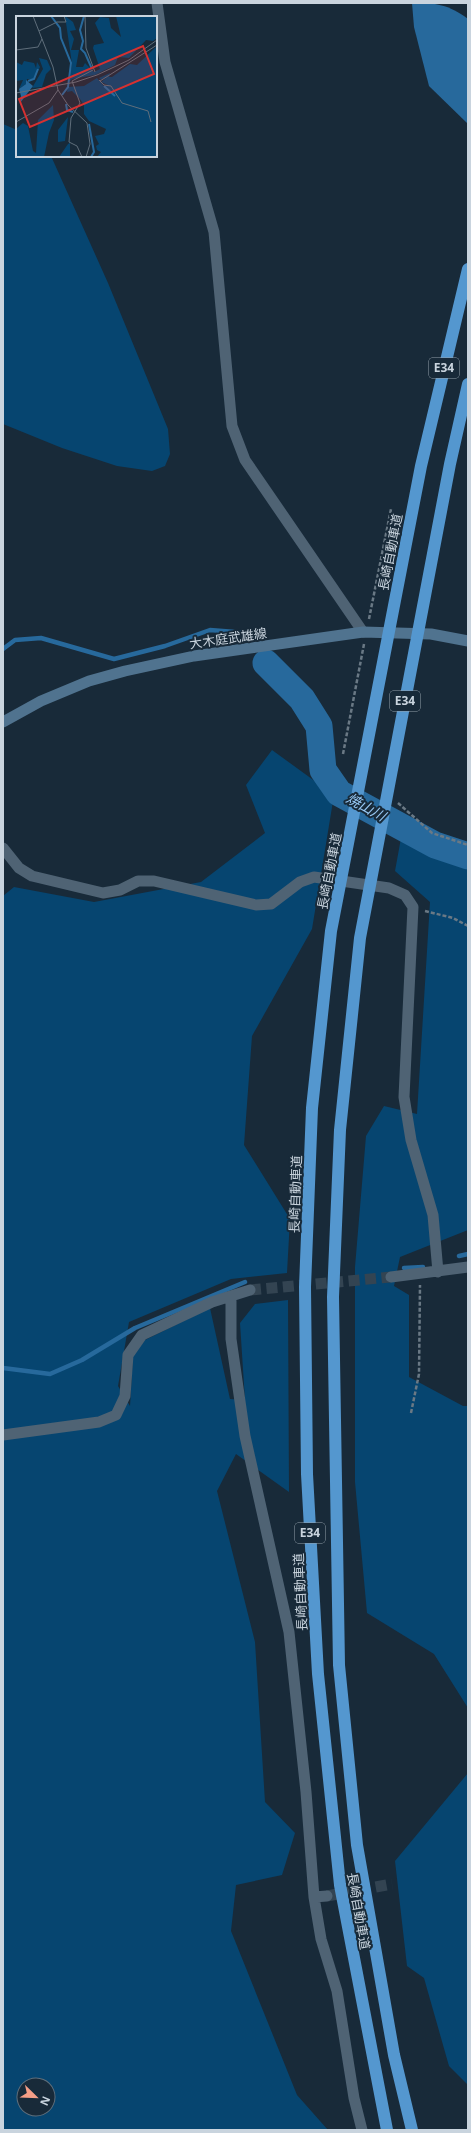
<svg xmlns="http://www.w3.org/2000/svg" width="471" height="2133" font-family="'Open Sans','Noto Sans JP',sans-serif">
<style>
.green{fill:#064570;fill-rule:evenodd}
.water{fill:#27699c}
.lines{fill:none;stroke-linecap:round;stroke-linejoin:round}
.stream{stroke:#27699c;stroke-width:4.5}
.river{stroke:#27699c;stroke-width:27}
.minor-tunnel{stroke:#334452;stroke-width:11;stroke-dasharray:11 5.5;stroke-linecap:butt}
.path{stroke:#6a7985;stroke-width:2.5;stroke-dasharray:4 2;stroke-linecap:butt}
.minor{stroke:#4f6374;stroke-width:11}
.secondary{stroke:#50738f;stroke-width:11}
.motorway{stroke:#5497cf;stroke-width:12}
.labels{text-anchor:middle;stroke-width:4;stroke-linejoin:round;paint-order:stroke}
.shield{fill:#182a39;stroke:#94a1ac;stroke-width:1}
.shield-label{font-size:12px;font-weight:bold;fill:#c9d4de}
.street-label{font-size:13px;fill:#c9d4de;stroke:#182a39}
.water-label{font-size:14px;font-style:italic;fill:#97c8f4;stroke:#182a39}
.inset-river{fill:none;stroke:#27699c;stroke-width:2}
.inset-road{fill:none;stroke:#5f6e7b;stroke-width:1}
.view{fill:#d53131;fill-opacity:0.15;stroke:#d53131;stroke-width:2}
.inset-edge{fill:none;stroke:#c9d4de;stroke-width:2}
</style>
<rect width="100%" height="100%" fill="#182a39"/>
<path class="green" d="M3,124L17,130V156H51L108,283L168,429L170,454L165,466L152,471L117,466L62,448L3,424Z
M272,750L334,795L312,929L252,1036L244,1145L290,1219L287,1273L231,1279L129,1322L118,1386L130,1406L133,1356L145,1340L210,1308L230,1399L245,1400L240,1323L255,1304L288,1300L289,1492L236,1454L217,1491L255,1642L265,1802L295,1833L282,1875L236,1885L231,1931L297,2095L328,2130H3V896L14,887L94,902L201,882L265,833L246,785ZM24,2085H48V2109H24Z
M401,838L468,861V1230L400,1257L394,1286L409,1295V1377L463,1406H468V1708L434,1654L367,1613L355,1482V1267L366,1136L384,1106L417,1114L430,902L395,871Z
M468,1773V2085L449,2066L424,1978L407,1966L395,1861Z"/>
<path class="water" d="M412,3C436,3 448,4 468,19V124L429,86L414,27Z"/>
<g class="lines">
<path class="stream" d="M3,649L15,640L41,638L114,659L165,646L210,630L248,633
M459,1256L468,1254
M404,1268L423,1267
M3,1368L50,1374L82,1360L135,1328L245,1282"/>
<path class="river" d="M266,663L302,699L319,726L323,770L339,793L435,845L468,856"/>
<path class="minor-tunnel" d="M250,1290L391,1277
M327,1896L392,1884"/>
<path class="path" d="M369,619L391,509
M343,754L364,644
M398,803L432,833L468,845
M425,911L453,918L468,926
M411,1413L419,1374L420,1285"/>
<path class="minor" d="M157,3L165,62L214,232L232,426L245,460L363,632
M3,848L19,868L32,876L103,893L120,890L138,881H154L256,905L271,904L300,882L314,877L389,888L405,895L413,907L404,1097L411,1140L433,1215L438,1272
M391,1277L468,1267
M231,1297V1339L245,1436L289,1632L306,1792L314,1897L321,1939L337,1991L354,2098L362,2130
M3,1435L99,1422L116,1415L125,1396L128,1355L142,1335L212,1302L250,1290
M314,1897L327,1896"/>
<path class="secondary" d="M3,722L41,701L89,681L125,671L194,656L363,632L431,634L468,641"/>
<path class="motorway" d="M387,2130L340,1885L318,1674L307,1474L305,1287L312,1108L331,931L421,466L468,269
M412,2130L394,2055L357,1845L339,1665L333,1297L340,1130L360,938L450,464L468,384"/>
</g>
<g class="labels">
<g class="shield">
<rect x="429" y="358" width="30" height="20" rx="3"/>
<rect x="390" y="691" width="30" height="20" rx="3"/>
<rect x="295" y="1523" width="30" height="20" rx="3"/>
</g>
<g class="shield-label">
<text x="444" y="372">E34</text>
<text x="405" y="705">E34</text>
<text x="310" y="1537">E34</text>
</g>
<g class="street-label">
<text transform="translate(390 552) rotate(-79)" y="5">長崎自動車道</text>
<text transform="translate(228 638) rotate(-8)" y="5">大木庭武雄線</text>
<text transform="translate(329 871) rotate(-79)" y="5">長崎自動車道</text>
<text transform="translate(295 1194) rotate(-88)" y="5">長崎自動車道</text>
<text transform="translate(300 1592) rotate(-93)" y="5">長崎自動車道</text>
<text transform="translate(359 1911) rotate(80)" y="5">長崎自動車道</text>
</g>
<g class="water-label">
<text transform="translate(366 807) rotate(29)" y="5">焼山川</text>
</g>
</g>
<g transform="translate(16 16)">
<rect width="141" height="141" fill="#182a39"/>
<path d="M49,0L57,6L60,14L54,15L58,23L55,34H63L60,51H67L69,47L78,56L84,53L77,32L78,29L88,27L79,7L84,1L93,2L95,12L105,21L100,0H140L141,22L137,25L130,24L113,42L102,41L99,49L79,59L56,63L53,66L56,48ZM141,30V141H81L85,136L81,134L80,130L83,128L79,120L88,118L90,113L73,105L68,98V89L64,83L56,75L51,76L52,71L68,70L81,62L88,70L92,69L85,66L90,62L85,64L83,62L94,57L93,61H96L114,48L121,49ZM23,42L31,44L35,53L30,58L26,71L16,72L27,53ZM8,45L18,47L20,52L21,46L24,51L18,63H11L10,68L3,73L7,64L0,65V46L6,49ZM37,89L38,104L33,117L28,141H0V113L7,107L12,110L17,135L20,137L22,104ZM52,101L49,125L42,126V114ZM54,127V141H43L52,128Z" fill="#064570"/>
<path d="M10,64L17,70L4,87L5,80L3,73L10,68Z" fill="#27699c"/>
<path class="inset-river" d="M35,0L44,12L45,22L55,47L52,71L46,79M68,0L64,14L67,25L65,33L69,37L76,53M12,65L18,63L22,53M88,70L99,80M50,88L51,94L57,96M73,108L78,136L75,141"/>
<path class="inset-road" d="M17,0L37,51L42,74L52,89L71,107L74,128L70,141M69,0L70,32L79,56M23,15L41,6H50L48,0M0,34L22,31L26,23M83,64L88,69L95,70L106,87L132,95L135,106M84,65L141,29M0,77L60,66L81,59L113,44L141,24M0,106L33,87L42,74M66,141L61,130L53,126L55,102L64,87L56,65L77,54"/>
<path class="view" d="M127,30L138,58L14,111L3,83Z"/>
<rect width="141" height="141" class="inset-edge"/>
</g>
<rect width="471" height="2133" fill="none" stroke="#c9d4de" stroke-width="8"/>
<g transform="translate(36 2097) rotate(113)"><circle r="19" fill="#182a39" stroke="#5f6e7b"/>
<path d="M0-3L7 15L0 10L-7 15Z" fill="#f49e87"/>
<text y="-6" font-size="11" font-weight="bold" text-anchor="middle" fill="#c9d4de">N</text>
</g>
</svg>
